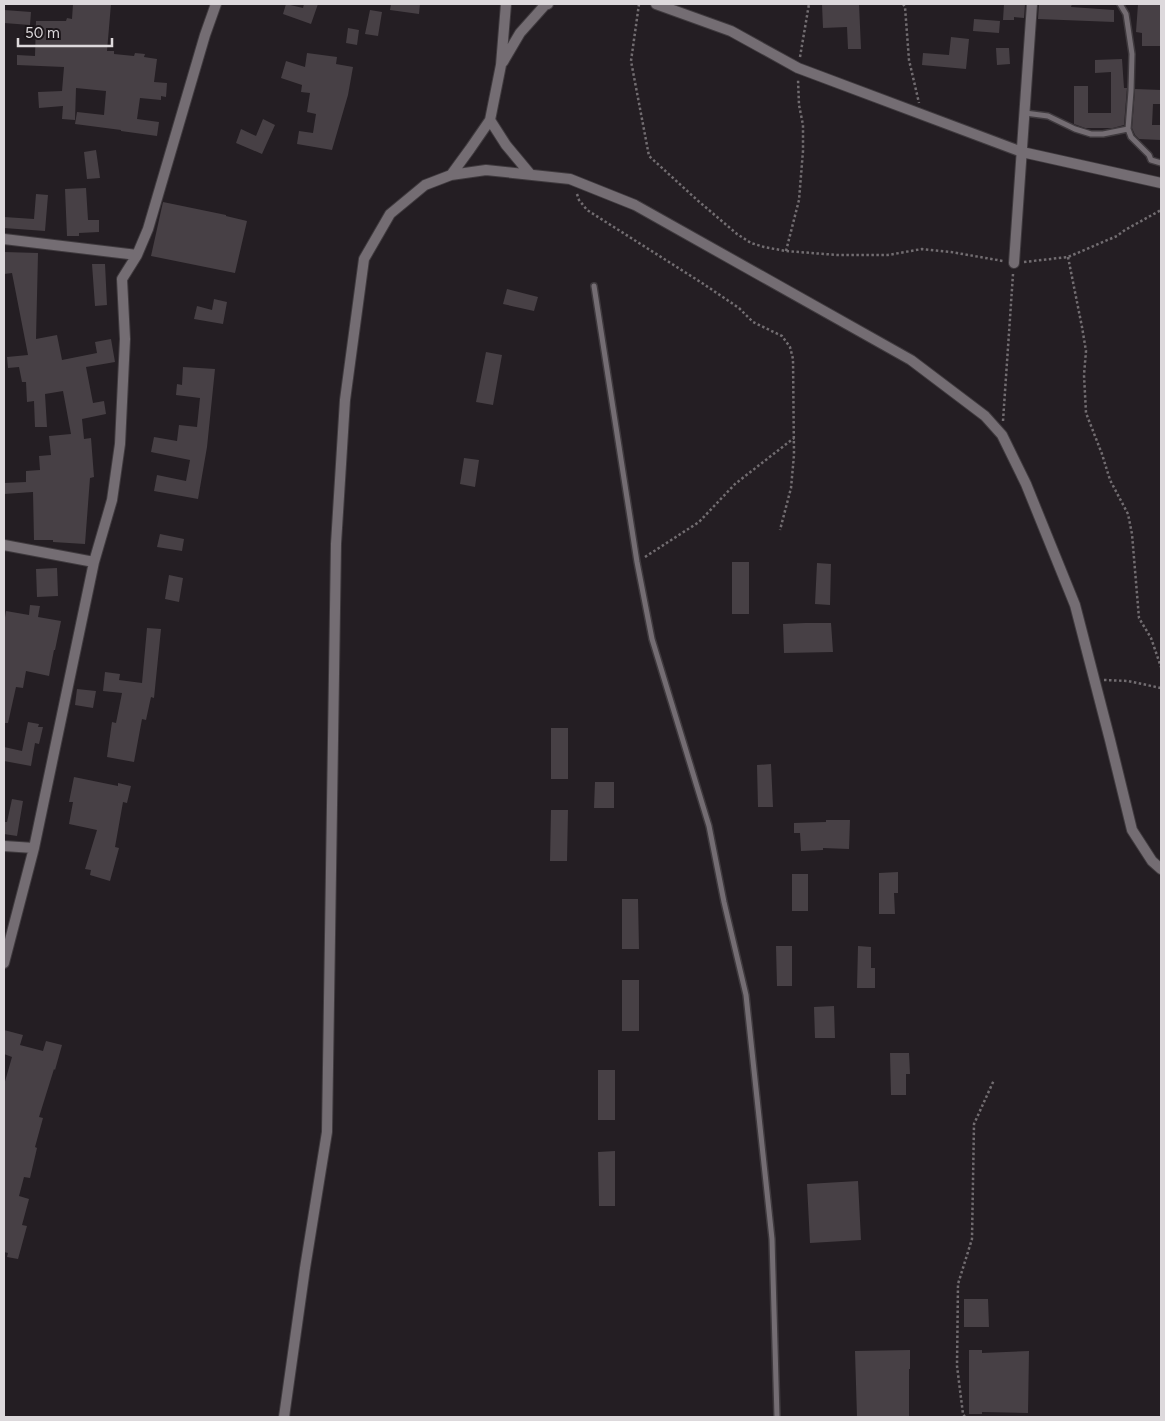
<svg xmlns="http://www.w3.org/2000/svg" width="1165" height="1421" font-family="Figtree,sans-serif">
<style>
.building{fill:#474045}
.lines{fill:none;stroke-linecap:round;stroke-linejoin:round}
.lane-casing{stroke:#3f3a3e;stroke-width:8}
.street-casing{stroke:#3f3a3e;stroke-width:12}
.path{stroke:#726d71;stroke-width:2.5;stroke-dasharray:2.5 2.5;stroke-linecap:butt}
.lane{stroke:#746d73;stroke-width:5}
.street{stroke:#746d73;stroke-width:10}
</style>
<rect width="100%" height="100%" fill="#241e23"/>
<path class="building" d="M73,4H111L107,51H114V54L134,56L135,53L145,54L144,57L157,59L154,82L167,83L166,97L161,96V100L140,98L137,119L159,122L157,136L121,131V130L75,124L77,112L104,115L106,91L76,88L75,120L62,119L63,106L39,108L38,92L62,91L64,67L17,65V55L35,56L36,21H66L67,18L72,19Z
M286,4L303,8L304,4H318L311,24L283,14Z
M391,4H420L419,14L390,10Z
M822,4H859L861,49H848L847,27L823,28Z
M1004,4H1025L1024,18L1014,17V20H1003Z
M1039,4H1072L1071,7L1114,10V22L1038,19Z
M1138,4H1161V46H1142V33L1136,32Z
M4,10L31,12L30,25L4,23Z
M370,10L382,12L378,36L365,34Z
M974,19L1000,21L999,33L973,31Z
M348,28L359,30L357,45L346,43Z
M951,37L969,39L966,69L922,65L923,53L949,55Z
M996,48H1009L1010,64L997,65Z
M307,53L337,57L336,64L353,67L348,95L332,150L297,144L299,131L313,133L316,114L307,112L310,93L301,92L302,85L281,78L286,61L305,67Z
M1122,59L1124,88H1127L1124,125L1113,128H1085L1074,124V86H1088V113H1111V72L1095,73V60Z
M1135,89L1161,90V104H1153L1152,125H1161V140L1139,139L1135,135L1132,128Z
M263,119L275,125L262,154L236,143L241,129L256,136Z
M96,150L100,178L87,179L84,152Z
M86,188L88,220H99V232L79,233V236H67L65,189Z
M36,194L48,195L45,231L4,228V217L34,219Z
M163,202L226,215V216L247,221L235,273L151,256Z
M4,252L38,253L36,339L57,335L62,360L97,353L95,342L111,339L115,362L86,367L93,403L104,401L106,414L82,419L84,439L91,438L94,477L90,478L85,544L53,542V540H34L33,492L4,494V483L26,482V471L40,470L39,456L51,455L49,436L71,434L63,391L45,394L47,427H35L34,401L27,402L26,382H22L19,367L8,368L7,357L28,355L12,273L4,274Z
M92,264H105L107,305L95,306Z
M507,289L538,297L534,311L503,304Z
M214,299L227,302L223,324L194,319L197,306L212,310Z
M486,352L502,355L493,405L476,402Z
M183,367L215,369L207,447L198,499L154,491L157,475L186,481L190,460L151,452L154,437L177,441L179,425L197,427L200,398L176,395L177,384L182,385Z
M464,458L479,460L475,487L460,484Z
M160,534L184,539L182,551L157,547Z
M732,562H749V614H732Z
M817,563L831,564L830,605L815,604Z
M57,568L58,596L37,597L36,569Z
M169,575L183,578L179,602L165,599Z
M30,605L40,606L38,617L61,621L55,650H54L49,676L26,671L23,688L16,687L8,723H4V624L6,611L29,615Z
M805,623H831L833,652L784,653L783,624Z
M147,628L161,629L154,698L151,697L146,720L142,719L134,762L107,757L112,722L116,723L122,693L103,691L105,672L120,674L119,680L142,683Z
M77,689L96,691L93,708L75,705Z
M28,722L39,724L38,727H43L39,744L35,743L31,766L4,761V747L22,751Z
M551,728H568V779H551Z
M771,764L773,807H758L757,765Z
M74,777L118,786V783L131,786L127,803L123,802L115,847L119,848L110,881L90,875L91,870L85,869L97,830L69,824L73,802H69Z
M595,782H614V808H594Z
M12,799L23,801L17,836L4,834V822H7Z
M551,810H568L567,861H550Z
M826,820H850L849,849L823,848V850L801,851L800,833H794V823L826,822Z
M898,872V893H894L895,914H879V873Z
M792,874H808V911H792Z
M622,899H638L639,949H622Z
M776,946H792V986H777Z
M858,946L871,947V968H875V988H857Z
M622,980H639V1031H622Z
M834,1006L835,1038H815L814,1007Z
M4,1030L23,1035L20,1045L43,1051L46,1041L62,1045L55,1070L54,1069L39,1117L43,1118L35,1147L37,1148L30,1178L24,1177L19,1196L29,1199L22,1225L27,1226L18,1259L7,1257L8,1253L4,1252V1085L12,1057L4,1054Z
M890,1053H909L910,1074H906V1095H891Z
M598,1070H615V1120H598Z
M615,1151V1206H599L598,1152Z
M858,1181L861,1240L810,1243L807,1184Z
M964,1299H988L989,1327H964Z
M910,1350V1369H909V1417H857L855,1351Z
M969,1350H982V1353L1029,1351L1028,1413L982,1412V1414H969Z"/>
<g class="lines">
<defs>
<path id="lane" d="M1120,4L1126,14L1132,54L1131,91L1128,129L1131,137L1149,155L1151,160L1161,163
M1025,113L1048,116L1075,129L1091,134H1103L1128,129
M594,286L637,562L652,639L709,826L724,902L746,995L772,1239L777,1417"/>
<path id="street" d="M656,4L731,31L798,68L1022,152L1161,183
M503,62L520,33L545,5L548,4
M490,120L506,145L531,175
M451,175L470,149L490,120L501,65L506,4
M4,239L137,255L148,229L205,35L216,4
M1014,263L1032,4
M4,545L94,562L34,848L4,963
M94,562L112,500L120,444L125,339L122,279L137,255
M4,846L34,848
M284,1417L305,1268L327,1132L336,544L345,400L364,259L390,214L425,185L451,175L486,170L570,179L635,205L911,360L985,416L1002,435L1026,484L1075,605L1110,740L1132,830L1152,861L1161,869"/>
</defs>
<use href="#lane" class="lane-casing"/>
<use href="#street" class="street-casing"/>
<path class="path" d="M639,4L631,61L649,156L696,199L737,234L751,243L764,247L786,251L837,255H888L922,249L951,252L1003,261
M903,4L905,7L909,60L919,103
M800,57L809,4
M577,194L579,200L587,210L702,283L739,308L753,322L782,336L790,347L793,359L794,455L791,488L780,530
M786,251L799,200L803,151V125L799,105L798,79
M1068,257L1082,327L1086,351L1084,375L1086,413L1102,454L1110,480L1128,514L1132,534L1139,618L1151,638L1161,667
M1024,262L1068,257L1117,236L1125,230L1161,210
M1003,421L1013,274
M645,557L699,522L735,484L794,438
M1104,680L1128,681L1161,688
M965,1417L963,1414L957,1366L958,1284L972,1239L974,1124L994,1080"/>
<use href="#lane" class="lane"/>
<use href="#street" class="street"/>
</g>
<rect width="1165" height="1421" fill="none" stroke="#ddd9dc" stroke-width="10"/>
<path d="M18 38v8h94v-8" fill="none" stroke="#ddd9dc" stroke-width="2.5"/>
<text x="25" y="38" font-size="15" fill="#ddd9dc" stroke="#1b1519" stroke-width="4" paint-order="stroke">50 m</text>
</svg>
